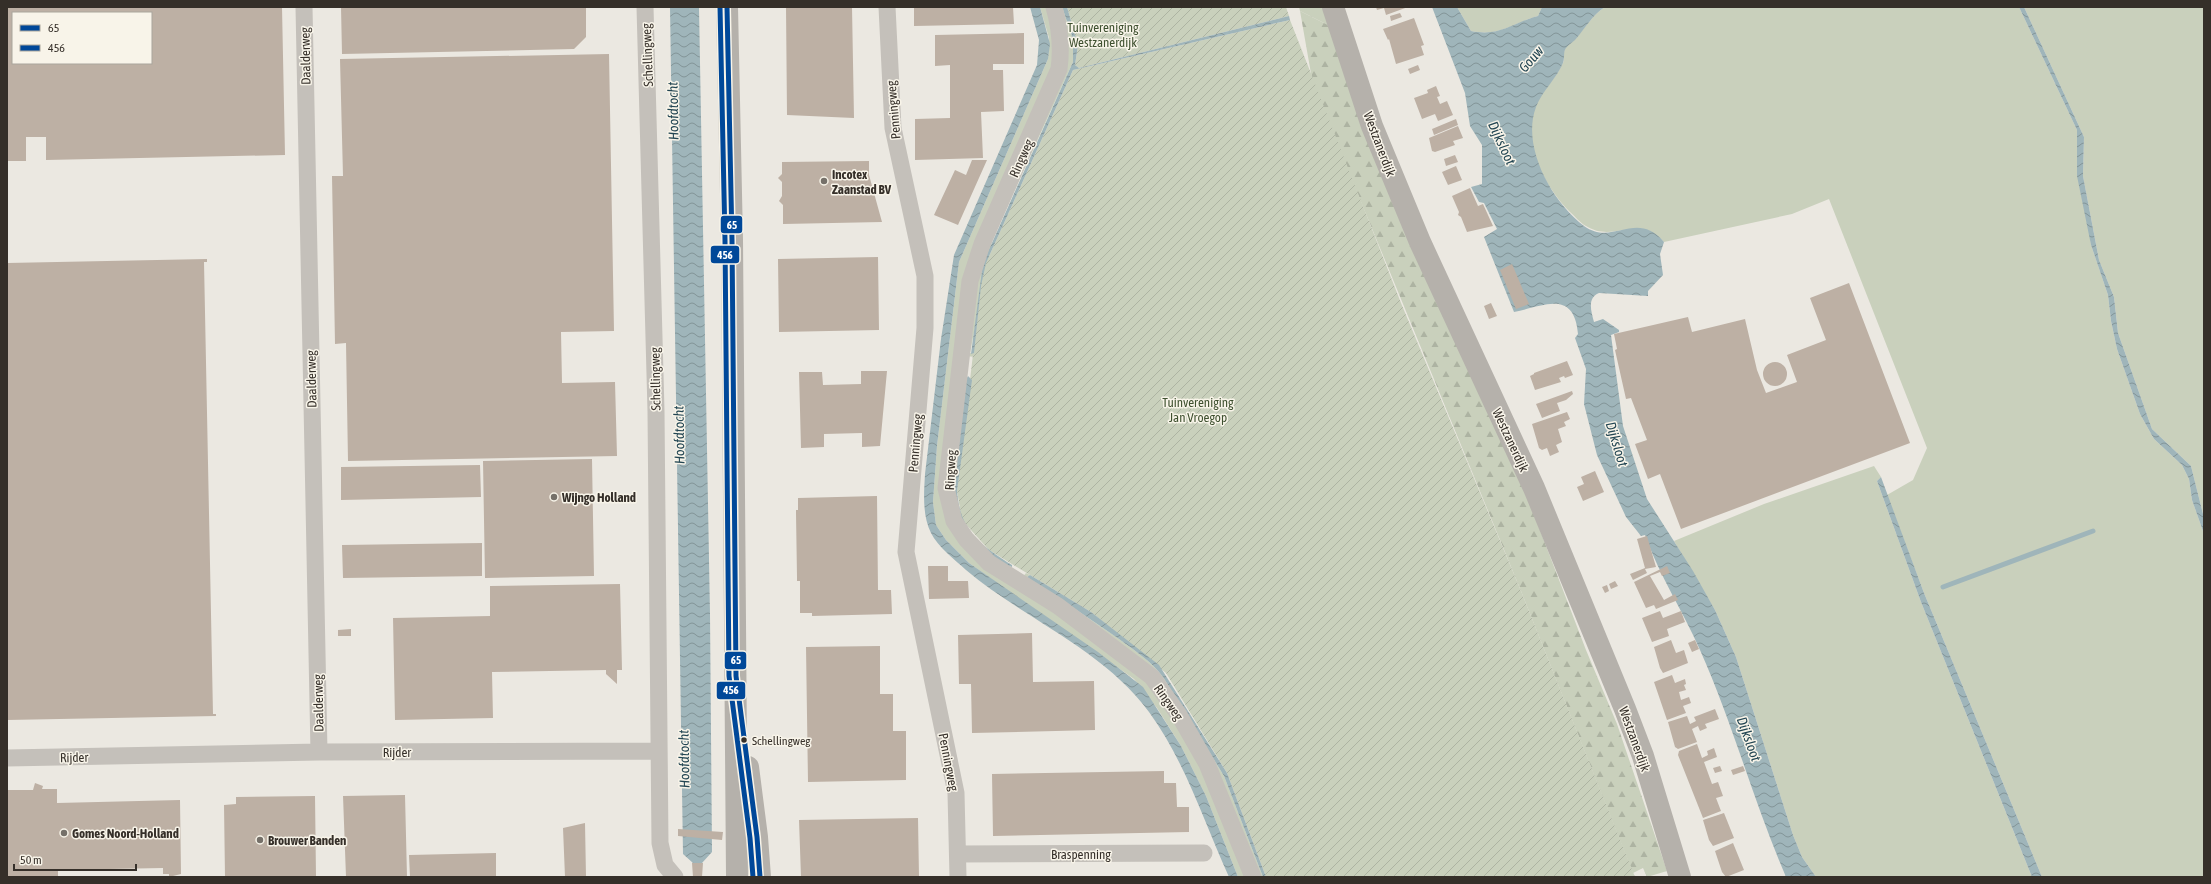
<svg xmlns="http://www.w3.org/2000/svg" width="2211" height="884" font-family="'Asap Condensed',sans-serif">
<style>
.green{fill:#c9d0bc}
.forest{fill:url(#forest-firs)}
.garden{fill:url(#garden-furrows)}
.water{fill:url(#water-waves)}
.lines{fill:none;stroke-linecap:round;stroke-linejoin:round}
.stream{stroke:#9fb5ba;stroke-width:5}
.building{fill:#bdb0a4;fill-rule:evenodd}
.street{stroke:#c4c0ba;stroke-width:17}
.secondary{stroke:#b5b1ab;stroke-width:22}
.bus-1-casing{stroke:#f8f4e9;stroke-width:8}
.bus-2-casing{stroke:#f8f4e9;stroke-width:8}
.bus-1{stroke:#004899;stroke-width:5}
.bus-2{stroke:#004899;stroke-width:5}
.poi-dot{fill:#757069;stroke:#f8f4e9;stroke-width:1.5}
.bus-dot{fill:#352f29;stroke:#f8f4e9;stroke-width:1.5}
.labels{text-anchor:middle;stroke-width:3;stroke-linejoin:round;paint-order:stroke}
.bus-label{font-size:12px;fill:#352f29;stroke:#f8f4e9;text-anchor:start}
.park-label{font-size:13px;fill:#3e502f;stroke:#f8f4e9}
.street-label{font-size:13px;fill:#352f29;stroke:#f8f4e9}
.poi-label{font-size:13px;font-weight:bold;fill:#352f29;stroke:#f8f4e9;text-anchor:start}
.water-label{font-size:14px;font-style:italic;fill:#224552;stroke:#f8f4e9}
.line-badge{stroke:#f8f4e9;stroke-width:1.5}
.badge-label{font-size:11px;text-anchor:middle;font-weight:bold;fill:#fff}
</style>
<defs>
<pattern id="forest-firs" width="22" height="20" patternUnits="userSpaceOnUse"><rect width="22" height="20" fill="#c9d0bc"/><path d="M5 1l3.5 6h-7zM16 11l3.5 6h-7z" fill="#adb3a2"/></pattern>
<pattern id="garden-furrows" width="10" height="10" patternUnits="userSpaceOnUse"><rect width="10" height="10" fill="#c9d0bc"/><path d="M-1 1l2-2M0 10L10 0M9 11l2-2" fill="none" stroke="#adb3a2"/></pattern>
<pattern id="water-waves" width="16" height="10" patternUnits="userSpaceOnUse"><rect width="16" height="10" fill="#9fb5ba"/><path d="M0 5q4-4 8 0t8 0" fill="none" stroke="#829497"/></pattern>
</defs>
<rect width="100%" height="100%" fill="#ebe8e1"/>
<path class="green" d="M1040,7H1050L1057,61L981,236L949,521L1144,678L1197,756L1249,877H1238L1206,796L1181,746L1157,708L1134,679L969,563L946,540L936,525L933,502L937,446L959,262L1048,59L1049,38Z
M1062,7L1073,39V62L992,240L970,353H974L976,357L965,356L977,271L1061,78Z
M1299,7H1326L1334,28L1300,11Z
M1457,7H1542L1538,16C1512,23 1501,37 1471,31Z
M1605,7H2019L2077,130L2091,245L2108,295L2111,321L2117,349L2140,414L2154,439L2182,465L2189,479L2192,500L2204,534V877H2042L1924,593L1887,495L1913,480L1927,448L1829,199L1792,214L1664,242C1638,212 1615,244 1586,226C1580,223 1575,216 1570,212C1544,186 1523,145 1535,107C1541,91 1556,79 1563,63C1565,59 1563,52 1565,49C1567,45 1572,43 1574,40C1585,29 1592,15 1605,7Z
M2024,7H2204V518L2191,466L2152,429L2118,333L2114,297L2099,260L2083,176L2084,137Z
M1874,466L1881,477L1877,481L1921,602L2032,877H1816L1802,857L1793,835L1736,657L1715,610L1674,541L1764,504Z
M1026,573L1030,575L1027,577L1028,579C1059,598 1089,618 1119,639C1134,650 1151,661 1163,677L1224,776L1263,877H1258L1166,689L1022,578Z"/>
<path class="forest" d="M1300,11L1334,28L1523,486L1586,650L1617,724L1667,871L1647,877L1643,868L1633,873L1521,591L1313,85Z"/>
<path class="garden" d="M1067,7H1286L1289,16L1079,68L1075,65L1078,45Z
M1290,20L1401,303L1521,591L1635,877H1266L1227,773L1166,673L1091,612L989,550L962,520L957,491L981,286L986,263L1073,70Z"/>
<path class="water" d="M670,7H699L710,614L712,852L702,863H693L683,854Z
M1030,7H1040L1050,44L1048,59L959,262L937,446L933,502L936,525L946,540L969,563L1098,652L1143,687L1181,746L1206,796L1238,877H1229C1204,822 1185,761 1149,712C1103,649 1024,619 966,570C955,560 938,547 931,533C922,515 924,493 925,474L941,339L954,255L1037,65L1039,40Z
M1062,7H1067L1078,45L1075,65L1079,68L1289,16L1290,20L1073,70L986,263L981,286L974,353L971,354L983,263L1073,62V39Z
M1432,7H1457L1471,31C1501,37 1511,23 1538,16L1542,7H1605C1592,15 1585,29 1575,40C1572,43 1568,45 1566,48C1563,52 1565,58 1563,63C1557,78 1542,91 1536,107C1521,147 1552,202 1584,226C1613,247 1636,209 1664,242L1660,254L1663,275L1648,291V296L1599,293C1587,298 1591,311 1594,322L1603,319L1619,330V332L1611,335L1623,426L1647,499L1693,571L1715,610L1736,657L1793,835L1802,857L1816,877H1786C1754,803 1733,724 1700,650C1683,611 1659,575 1645,535L1641,536L1626,517L1597,455L1584,404L1586,369L1575,338L1578,334C1574,289 1544,306 1514,312L1484,237L1497,229L1484,203L1479,202L1471,187L1482,184V145L1470,126L1465,93Z
M2019,7H2024L2084,137L2083,176L2099,260L2114,297L2118,333L2152,429L2191,466L2204,518V534L2192,500L2189,479L2182,465L2154,439L2140,414L2117,349L2111,321L2108,295L2091,245L2077,176V130Z
M968,376L972,380L957,491C960,531 980,545 1012,565V567C1002,564 992,556 984,549C942,513 956,469 961,421C963,410 962,384 968,376Z
M1881,477L1924,593L2042,877H2032L1921,602L1877,481Z
M1030,575L1091,612L1159,665L1227,773L1266,877H1263L1224,776L1163,677C1151,661 1134,650 1119,639C1089,618 1059,598 1028,579L1027,577Z"/>
<g class="lines">
<path class="stream" d="M1943,587L2093,531"/>
</g>
<path class="building" d="M7,7H282L285,155L46,160V137H26V161H7ZM13,13H151V63H13Z
M341,7H586V37L574,49L342,54Z
M786,7H852L854,118L787,115Z
M914,7H1013L1014,24L914,26Z
M1376,7H1408L1386,15L1384,8L1377,10Z
M1400,13L1402,17L1391,21L1390,16Z
M1414,18L1424,45L1421,46L1424,55L1396,64L1389,39L1388,40L1383,29Z
M1024,33V64H993V70H1003L1004,111L981,112L983,158L915,160V119L950,118V65L935,66V35Z
M609,54L614,331L561,332L562,383L615,382L617,456L348,461L346,343L335,344L332,176H343L340,59Z
M1418,65L1420,70L1410,74L1408,69Z
M1436,86L1440,96L1437,97L1440,104L1447,101L1453,115L1438,121L1435,114L1422,119L1414,98L1428,93L1427,90Z
M1456,119L1458,125L1434,135L1432,129Z
M1458,126L1463,138L1453,141L1455,145L1435,152L1432,151L1429,138Z
M1455,155L1458,162L1446,166L1444,159Z
M972,160H987L958,225L934,215L955,170L966,175Z
M869,161V175L882,222L783,224V205L779,201L782,196V182L778,178L782,174V162Z
M1456,166L1462,180L1448,185L1442,172Z
M1470,188L1478,206L1483,204L1493,226L1467,232L1461,217L1458,215L1459,212L1452,196Z
M878,257L879,330L779,332L778,259Z
M207,259V262H204L213,714H216V716L7,720V263Z
M1512,264L1529,304L1516,309L1500,270Z
M1849,283L1910,443L1681,529L1660,474L1648,479L1635,444L1647,440L1631,398L1626,399L1615,350L1617,349L1614,334L1688,317L1692,332L1745,319L1757,370L1766,393L1797,382L1787,355L1826,340L1810,298Z
M1491,303L1497,316L1489,319L1484,306Z
M1567,361L1573,375L1565,378L1564,376L1559,378L1561,382L1535,390L1530,376L1534,374V373Z
M1763 374a12 12 0 1 1 24 0a12 12 0 1 1-24 0Z
M861,371H887L880,446L862,447V433L824,434V447L801,448L799,372H822L823,385L861,384Z
M1572,391L1573,394L1566,400L1557,403L1560,411L1542,418L1536,404Z
M1567,412L1570,419L1564,422L1566,426L1558,429L1562,442L1556,445L1559,452L1550,456L1547,448L1542,450L1539,448L1532,424Z
M592,459L594,576L485,578L483,461Z
M480,465L481,497L341,500V467Z
M1595,471L1604,492L1583,501L1577,487L1584,484L1581,477Z
M877,496L878,590H891L892,614L812,616V613H800V581H797V577L796,513V510H798V498Z
M1647,536L1656,567L1645,569L1647,573L1633,580L1630,574L1645,568L1637,539Z
M482,543V576L343,578L342,545Z
M928,566H948V581H968L969,598L929,599Z
M1667,566L1670,573L1662,576L1660,572L1650,576L1664,600L1675,594L1678,600L1656,609L1654,605L1646,608L1634,582Z
M1615,581L1618,586L1611,589L1609,584Z
M620,584L622,670H617V684L606,674V670L492,672L493,718L395,720L393,618L490,616V586Z
M1607,585L1609,591L1605,593L1602,587Z
M1660,611L1663,618L1681,611L1685,622L1667,629L1669,636L1652,642L1642,618Z
M351,629V636H338V630Z
M1032,633L1033,682L1094,681L1095,730L972,733L971,684H959L958,635Z
M1671,640L1676,653L1684,650L1688,663L1663,673L1660,668L1654,647Z
M1695,640L1699,649L1692,652L1688,643Z
M880,646V694H893V731H906V780L808,782L806,647Z
M1672,675L1675,683L1685,679L1686,684L1684,685L1686,690L1679,692L1681,700L1689,697L1691,703L1683,706L1686,713L1667,720L1654,682Z
M1715,709L1719,719L1705,724L1707,728L1700,731L1698,726L1692,729L1697,742L1678,749L1675,747L1668,722L1687,716L1690,724L1696,721L1694,717Z
M1697,744L1702,758L1708,755L1707,751L1714,748L1717,757L1704,762L1712,784L1718,782L1723,796L1716,798L1721,811L1703,818L1678,755L1679,751Z
M1720,766L1722,771L1715,773L1713,768Z
M1743,766L1745,771L1733,775L1731,770Z
M1164,771V783H1176L1177,807H1189V832L993,836L992,774Z
M35,783L43,786L42,789H57V803L180,800L181,874L169,877V874H163V868L58,870V877H8L7,790H33Z
M405,795L407,877H346L343,796Z
M315,796L316,877H225L224,805L236,804V797Z
M1724,813L1734,838L1713,846L1709,840L1703,820Z
M918,818L919,877H801L799,820Z
M585,823L586,877H565L563,828Z
M678,829L723,832L722,840L678,836Z
M1733,843L1744,870L1726,877L1722,872L1715,851Z
M496,853V877H410L409,855Z
M692,863H703L702,877H693Z"/>
<g class="lines">
<path class="street" d="M304,7L319,752
M645,7L656,411L660,843L665,865L675,877
M887,7L893,128L925,276V328L906,552L956,793L958,877
M1054,7C1060,28 1062,47 1059,69L982,244L970,281L946,488L954,521L966,539L989,563L1058,606L1152,677L1179,715L1207,764L1253,877
M7,758L319,752L658,751
M958,854L1204,853"/>
<path class="secondary" d="M727,7L732,240L737,877
M1333,7L1372,126L1420,242L1534,488L1625,709L1643,756L1680,877
M748,767L757,837L760,877"/>
<defs>
<path id="bus-1" d="M727,7L732,240L736,676L757,837L760,877"/>
<path id="bus-2" d="M720,7L725,240L729,676L750,838L753,877"/>
</defs>
<use href="#bus-1" class="bus-1-casing"/>
<use href="#bus-2" class="bus-2-casing"/>
<use href="#bus-1" class="bus-1"/>
<use href="#bus-2" class="bus-2"/>
</g>
<g class="poi-dot">
<circle cx="824" cy="181" r="4"/>
<circle cx="554" cy="497" r="4"/>
<circle cx="64" cy="833" r="4"/>
<circle cx="260" cy="840" r="4"/>
</g>
<circle class="bus-dot" cx="744" cy="740" r="3.5"/>
<g class="labels">
<g class="bus-label">
<text x="752" y="745">Schellingweg</text>
</g>
<g class="park-label">
<text x="1103" y="32">Tuinvereniging<tspan x="1103" dy="15">Westzanerdijk</tspan></text>
<text x="1198" y="407">Tuinvereniging<tspan x="1198" dy="15">Jan Vroegop</tspan></text>
</g>
<g class="street-label">
<text transform="translate(647 55) rotate(-92)" y="5">Schellingweg</text>
<text transform="translate(305 56) rotate(-91)" y="5">Daalderweg</text>
<text transform="translate(893 110) rotate(-95)" y="5">Penningweg</text>
<text transform="translate(1380 144) rotate(69)" y="5">Westzanerdijk</text>
<text transform="translate(1021 158) rotate(-66)" y="5">Ringweg</text>
<text transform="translate(311 379) rotate(-91)" y="5">Daalderweg</text>
<text transform="translate(655 379) rotate(-91)" y="5">Schellingweg</text>
<text transform="translate(1511 440) rotate(65)" y="5">Westzanerdijk</text>
<text transform="translate(915 443) rotate(-85)" y="5">Penningweg</text>
<text transform="translate(950 470) rotate(-87)" y="5">Ringweg</text>
<text transform="translate(1169 702) rotate(55)" y="5">Ringweg</text>
<text transform="translate(318 703) rotate(-91)" y="5">Daalderweg</text>
<text transform="translate(1635 739) rotate(70)" y="5">Westzanerdijk</text>
<text x="397" y="757">Rijder</text>
<text transform="translate(74 757) rotate(-1)" y="5">Rijder</text>
<text transform="translate(949 762) rotate(79)" y="5">Penningweg</text>
<text x="1081" y="859">Braspenning</text>
</g>
<g class="poi-label">
<text x="832" y="179">Incotex<tspan x="832" dy="15">Zaanstad BV</tspan></text>
<text x="562" y="502">Wijngo Holland</text>
<text x="72" y="838">Gomes Noord-Holland</text>
<text x="268" y="845">Brouwer Banden</text>
</g>
<g class="water-label">
<text transform="translate(1531 59) rotate(-49)" y="5">Gouw</text>
<text transform="translate(673 111) rotate(-91)" y="5">Hoofdtocht</text>
<text transform="translate(1502 143) rotate(65)" y="5">Dijksloot</text>
<text transform="translate(679 435) rotate(-91)" y="5">Hoofdtocht</text>
<text transform="translate(1617 444) rotate(73)" y="5">Dijksloot</text>
<text transform="translate(1749 739) rotate(70)" y="5">Dijksloot</text>
<text transform="translate(684 759) rotate(-91)" y="5">Hoofdtocht</text>
</g>
</g>
<g class="line-badge">
<rect x="720" y="215" width="23" height="19" rx="4" fill="#004899"/>
<rect x="710" y="245" width="30" height="19" rx="4" fill="#004899"/>
<rect x="724" y="651" width="23" height="19" rx="4" fill="#004899"/>
<rect x="716" y="681" width="30" height="19" rx="4" fill="#004899"/>
</g>
<g class="badge-label">
<text x="732" y="229">65</text>
<text x="725" y="259">456</text>
<text x="736" y="664">65</text>
<text x="731" y="694">456</text>
</g>
<rect width="2211" height="884" fill="none" stroke="#352f29" stroke-width="16"/>
<rect x="12" y="12" width="140" height="52" fill="#f8f4e9" stroke="#aaa59c"/>
<rect x="20" y="25" width="20" height="6" fill="#004899" stroke="#aaa59c"/>
<text x="48" y="32" font-size="12" fill="#352f29">65</text>
<rect x="20" y="45" width="20" height="6" fill="#004899" stroke="#aaa59c"/>
<text x="48" y="52" font-size="12" fill="#352f29">456</text>
<path d="M14 864v6h122v-6" fill="none" stroke="#352f29" stroke-width="2"/>
<text x="20" y="864" font-size="12" fill="#352f29" stroke="#f8f4e9" stroke-width="3" paint-order="stroke">50 m</text>
</svg>
